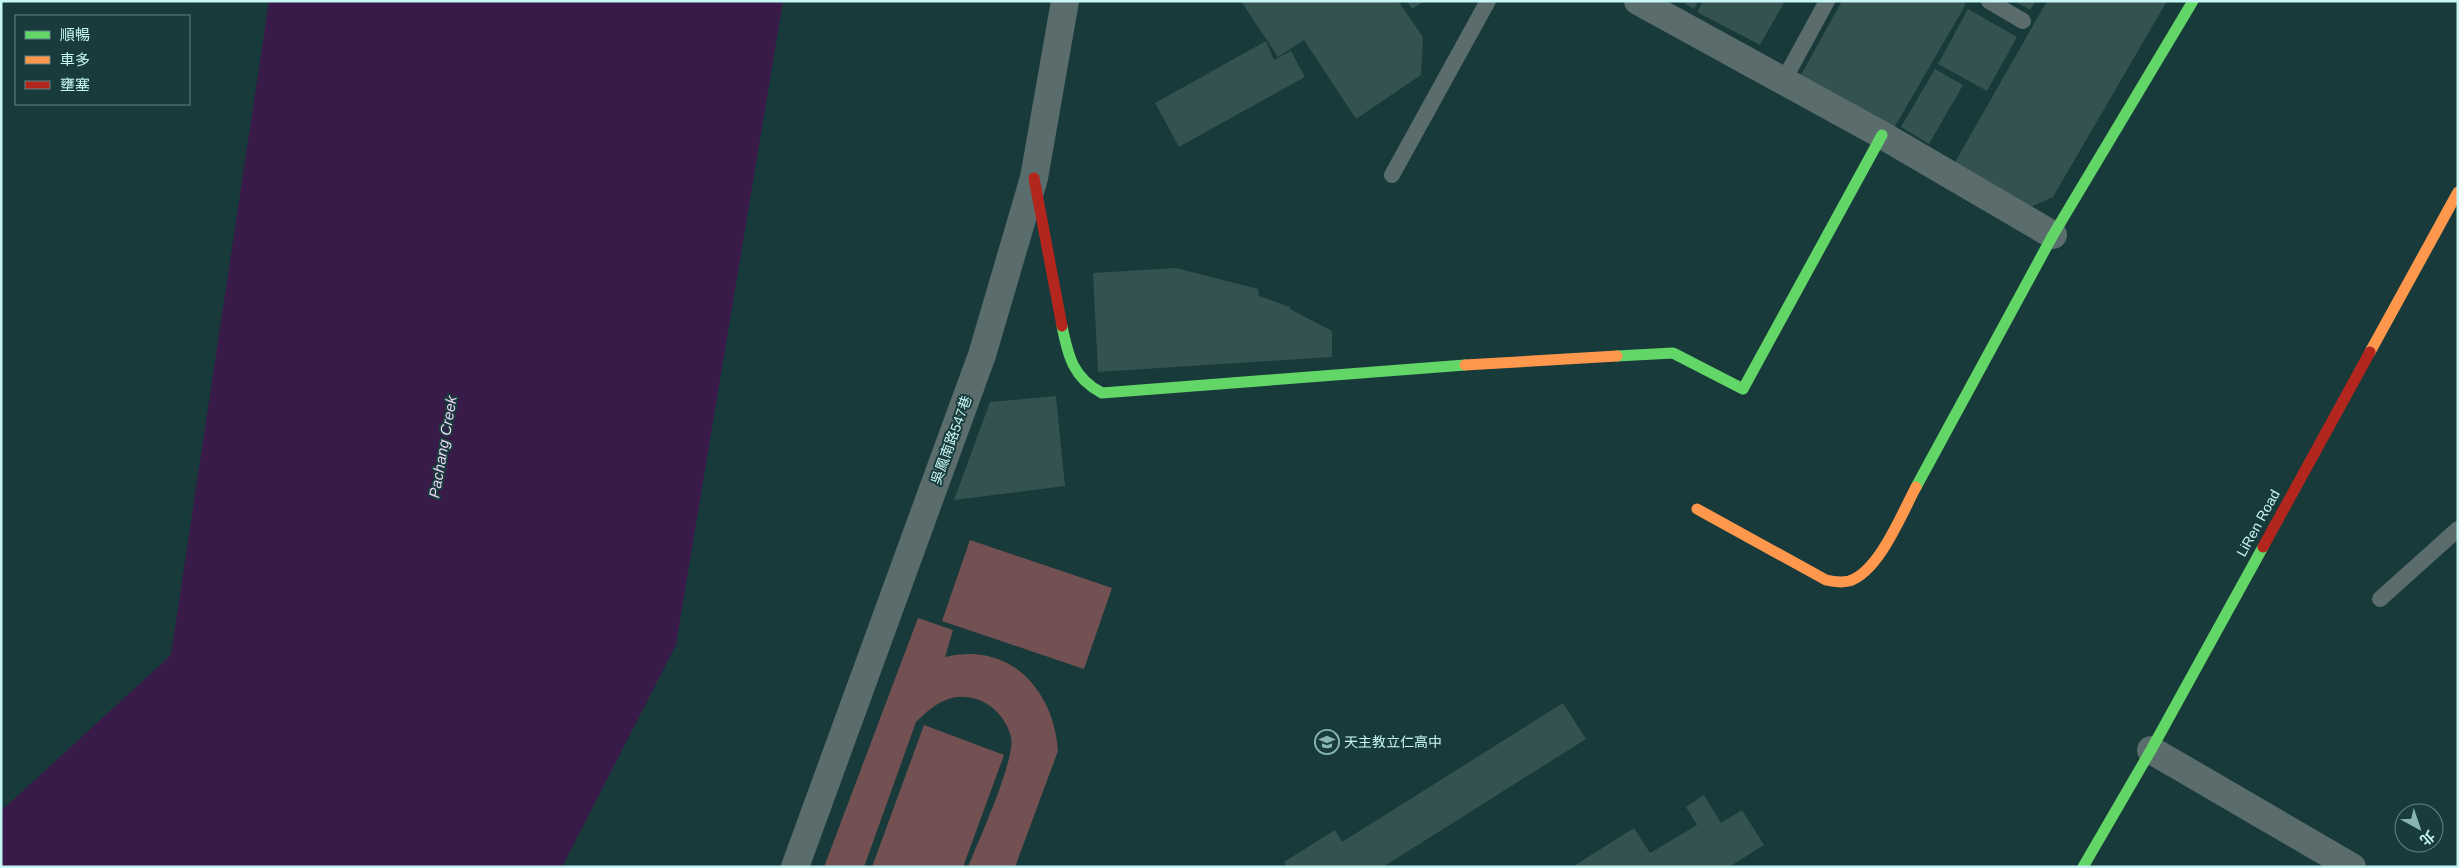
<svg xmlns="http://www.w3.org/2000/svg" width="2459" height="868" font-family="Helvetica,'Noto Sans TC',sans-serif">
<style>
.green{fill:#735052}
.water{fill:#381b48}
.building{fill:#34524f}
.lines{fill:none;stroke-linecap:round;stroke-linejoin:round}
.lane{stroke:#5b6c6c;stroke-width:16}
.street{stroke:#5b6c6c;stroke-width:28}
.fast{stroke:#63d668;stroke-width:11}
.slow{stroke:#ff974d;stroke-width:11}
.jam{stroke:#b3261e;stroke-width:11}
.labels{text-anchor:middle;stroke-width:4;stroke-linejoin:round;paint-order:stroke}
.street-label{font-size:14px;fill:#c6f6f5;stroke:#193b3b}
.poi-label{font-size:14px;fill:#c6f6f5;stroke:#193b3b;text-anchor:start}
.water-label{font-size:15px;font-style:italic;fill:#eed8f8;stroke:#193b3b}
</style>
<rect width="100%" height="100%" fill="#183a3a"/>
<path class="green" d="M970,540L1112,588L1084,669L942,621Z
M918,618L953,630L945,657C1009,641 1054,689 1058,751L1015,867H968C978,842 1016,759 1011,737C1007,720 993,704 976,699C951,691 933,705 916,722L864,867H824Z
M924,725L1004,755L963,867H872Z"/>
<path class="water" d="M269,1H783L676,645L562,867H1V811L171,655Z"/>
<path class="building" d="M1241,1H1398L1423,37L1421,75L1356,119L1304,40L1278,57Z
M1407,1H1424L1412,9Z
M1680,1H1698L1694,9Z
M1703,1H1785L1760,45L1697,12Z
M1842,1H1961L1966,4L1894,128L1801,75Z
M2014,1H2036L2030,10Z
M2047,1H2167L2053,197L2030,207L1954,164Z
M1968,9L2017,37L1987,91L1938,64Z
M1266,41L1274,60L1291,51L1305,77L1179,147L1155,103Z
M1935,69L1963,85L1929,144L1901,127Z
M1176,268L1258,289L1259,296L1290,307V309L1332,331V357L1098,372L1093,273Z
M1056,396L1065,486L954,500L990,402Z
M1563,703L1586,739L1383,867H1286L1284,862L1335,830L1342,842Z
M1704,795L1721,823L1742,810L1764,845L1729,867H1572L1634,828L1650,853L1697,825L1686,807Z"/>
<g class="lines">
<path class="lane" d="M1989,1L2023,21
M1784,80L1827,1
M1392,175L1488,1
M2380,599L2458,529"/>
<path class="street" d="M1638,1L1882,135L2053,235
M2151,750L2352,867
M795,867L982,355L1034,178L1065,1"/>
<path class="fast" d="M1062,326C1068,356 1073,378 1102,393L1465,365
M1617,356L1673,353L1743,389L1882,135
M1916,487L2053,235L2193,1
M2083,867L2151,750L2263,547"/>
<path class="slow" d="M2370,352L2458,192
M1465,365L1617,356
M1697,509L1826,580C1834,582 1841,583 1849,581C1879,572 1902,513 1916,487"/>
<path class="jam" d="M1034,178L1062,326
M2263,547L2370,352"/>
</g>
<defs>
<symbol id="school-ring" viewBox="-11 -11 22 22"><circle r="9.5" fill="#193b3b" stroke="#89b4b4" stroke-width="1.5"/><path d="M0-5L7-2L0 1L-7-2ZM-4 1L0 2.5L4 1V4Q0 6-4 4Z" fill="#89b4b4"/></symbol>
</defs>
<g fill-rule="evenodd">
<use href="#school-ring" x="1313" y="728" width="28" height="28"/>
</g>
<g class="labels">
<g class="street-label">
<text transform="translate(951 440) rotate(-70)" y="5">吳鳳南路547巷</text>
<text transform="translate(2258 523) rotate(-61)" y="5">LiRen Road</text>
</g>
<g class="poi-label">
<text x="1344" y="747">天主教立仁高中</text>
</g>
<g class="water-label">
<text transform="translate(443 447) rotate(-80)" y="5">Pachang Creek</text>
</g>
</g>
<rect width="2459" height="868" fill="none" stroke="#c6f6f5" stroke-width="5"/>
<rect x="15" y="15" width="175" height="90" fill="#193b3b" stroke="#5e8685"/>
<rect x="25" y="31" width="25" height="8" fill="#63d668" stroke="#5e8685"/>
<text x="60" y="40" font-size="15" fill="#c6f6f5">順暢</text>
<rect x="25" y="56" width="25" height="8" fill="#ff974d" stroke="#5e8685"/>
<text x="60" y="65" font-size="15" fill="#c6f6f5">車多</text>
<rect x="25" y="81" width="25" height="8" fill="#b3261e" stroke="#5e8685"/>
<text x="60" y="90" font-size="15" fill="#c6f6f5">壅塞</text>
<g transform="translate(2419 828) rotate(140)"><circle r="24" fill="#193b3b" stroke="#5e8685"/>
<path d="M0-4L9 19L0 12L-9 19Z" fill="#89b4b4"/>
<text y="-8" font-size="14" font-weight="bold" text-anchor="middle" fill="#c6f6f5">北</text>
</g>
</svg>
